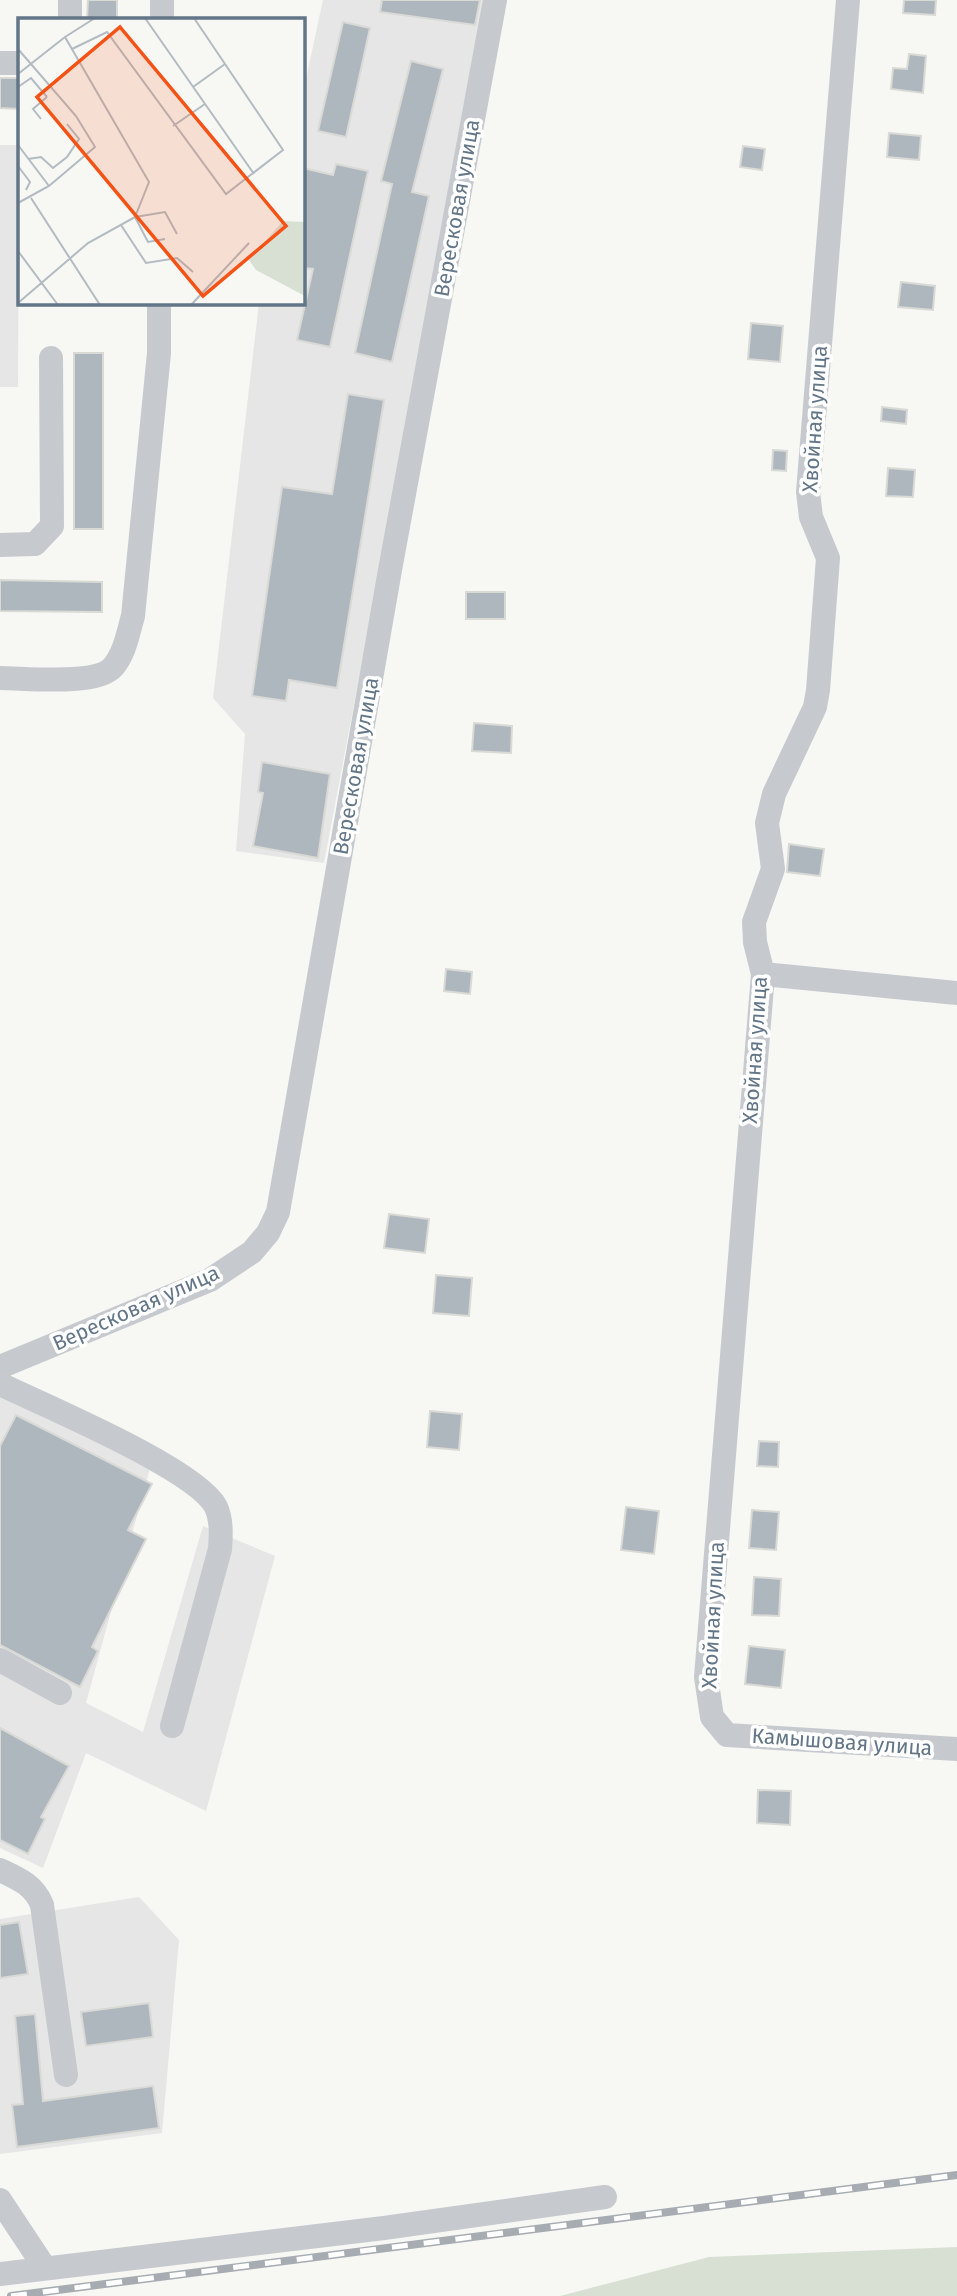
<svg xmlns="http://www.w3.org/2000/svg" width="957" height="2296" font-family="'Fira Sans',sans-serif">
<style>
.built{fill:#e5e6e5}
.green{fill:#d8e0d4}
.building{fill:#afb7be;stroke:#d9d9d6;stroke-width:2}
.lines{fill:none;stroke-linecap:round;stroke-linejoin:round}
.minor{stroke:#c6cace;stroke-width:24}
.rail-casing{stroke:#a6acb2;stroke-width:8}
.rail{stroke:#fff;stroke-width:5;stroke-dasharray:16;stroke-linecap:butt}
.labels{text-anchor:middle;stroke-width:7;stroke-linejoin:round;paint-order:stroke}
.street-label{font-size:21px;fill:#637688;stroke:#fff}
.inset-road{fill:none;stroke:#b3bbc2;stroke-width:2}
.view{fill:#f55216;fill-opacity:0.15;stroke:#f55216;stroke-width:3.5}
.inset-edge{fill:none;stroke:#637688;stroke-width:3.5}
</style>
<rect width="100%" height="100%" fill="#f7f7f4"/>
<path class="built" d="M323,0H487L324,863L236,851L245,734L213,698L259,303H303V93Z
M0,145H19L18,387H0Z
M0,1394L152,1461L86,1703L143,1732L203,1526L275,1556L206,1811L86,1753L43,1868L0,1848Z
M139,1897L179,1940L162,2133L0,2154V1919Z"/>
<path class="green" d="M957,2247V2296H560L709,2257Z"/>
<path class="building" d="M88,0H117V19H87Z
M382,0H480L475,25L380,12Z
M904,0H936L935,15L903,13Z
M343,22L370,28L346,137L318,131Z
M909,54L926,56L923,93L891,89L893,68L907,69Z
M411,61L443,69L412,192L429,196L392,362L355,353L392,184L381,181Z
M0,78H19V109L0,108Z
M889,133L921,136L919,160L887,157Z
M743,146L765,149L762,170L740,167Z
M336,164L368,171L330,347L297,340L313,269L303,268V168L333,175Z
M901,282L935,286L933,310L898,307Z
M751,323L783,326L780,362L748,359Z
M74,353H103V529H74Z
M348,394L384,400L337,688L289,680L286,701L252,696L282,487L332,494Z
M882,407L907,410L906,424L881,421Z
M773,450L787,451L786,471L772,470Z
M888,468L915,470L913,497L886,496Z
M0,580L102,582V612L0,611Z
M466,592H505V619H466Z
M474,723L512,726L511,753L472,751Z
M262,762L330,774L318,858L253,846L263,793L258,792Z
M789,844L824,849L820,876L787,872Z
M446,969L472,972L470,994L444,991Z
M389,1214L429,1219L425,1253L384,1248Z
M436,1275L472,1278L469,1316L433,1313Z
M430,1411L462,1414L459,1450L427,1447Z
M16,1415L152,1484L128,1530L146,1539L92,1647L98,1651L80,1687L0,1645V1446Z
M759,1441L779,1442L778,1467L757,1466Z
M626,1507L659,1511L654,1554L621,1550Z
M752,1510L779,1512L776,1550L749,1548Z
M754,1577L781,1579L779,1616L752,1615Z
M749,1646L785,1650L781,1688L745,1684Z
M0,1728L69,1766L41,1817L45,1819L28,1854L0,1840Z
M758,1790L791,1791L790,1825L757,1823Z
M19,1922L28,1974L0,1978V1925Z
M149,2003L153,2037L86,2046L81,2012Z
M35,2014L43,2101L153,2086L159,2128L17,2147L12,2105L23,2104L15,2016Z"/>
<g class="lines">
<path class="minor" d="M848,0L808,492L811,517L828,558L818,690L815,707L774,794L767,823L773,869L754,922L755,942L763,974L706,1677L712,1717L727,1735L957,1749
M70,19V0
M162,19V0
M0,63H19
M0,545L35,544L52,526L51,358
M0,678C26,678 96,686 113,667C125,653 128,633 133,616L159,353V303
M763,974L957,993
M0,1367L210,1280L252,1252L268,1233L278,1212L390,570L495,0
M0,1384C43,1405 197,1469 216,1507C222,1520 221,1535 220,1549L172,1726
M0,1660L60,1693
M0,1870C19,1879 34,1885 42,1905L66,2075
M0,2200L45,2268
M0,2274L384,2228L605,2197"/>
<defs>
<path id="rail" d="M11,2296L957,2175"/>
</defs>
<use href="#rail" class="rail-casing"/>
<use href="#rail" class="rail"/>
</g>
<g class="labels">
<g class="street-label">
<text transform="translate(457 208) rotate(-80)" y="7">Вересковая улица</text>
<text transform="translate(815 419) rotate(-86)" y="7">Хвойная улица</text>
<text transform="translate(356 766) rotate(-80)" y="7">Вересковая улица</text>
<text transform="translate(755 1050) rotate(-86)" y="7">Хвойная улица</text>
<text transform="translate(136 1308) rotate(-24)" y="7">Вересковая улица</text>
<text transform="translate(713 1615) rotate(-87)" y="7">Хвойная улица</text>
<text transform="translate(842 1742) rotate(4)" y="7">Камышовая улица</text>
</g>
</g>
<g transform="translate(18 18)">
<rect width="287" height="287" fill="#f7f7f4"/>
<path d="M265,203L287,204V278L238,252L231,242Z" fill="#d8e0d4"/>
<path class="inset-road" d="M77,0L47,19L131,164L117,199M127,0L236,156M0,31L58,98L77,129L31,168L0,185M54,31L89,14L208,176L265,132L176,0M0,56L47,19M0,69L13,60L29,79M175,69L207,46M23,101L15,91L29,79M155,108L187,86M0,127L31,168M10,141L23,139L35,150L49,139L61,121L49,106M0,148L12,164L8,172M13,180L82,287M117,199L130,224L147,221M103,207L128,245L159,240L175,254M0,233L40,287M0,285L70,225L117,199L147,194L159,216M173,287L231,225"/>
<path class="view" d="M102,9L268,208L185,278L19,79Z"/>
<rect width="287" height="287" class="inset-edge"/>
</g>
</svg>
